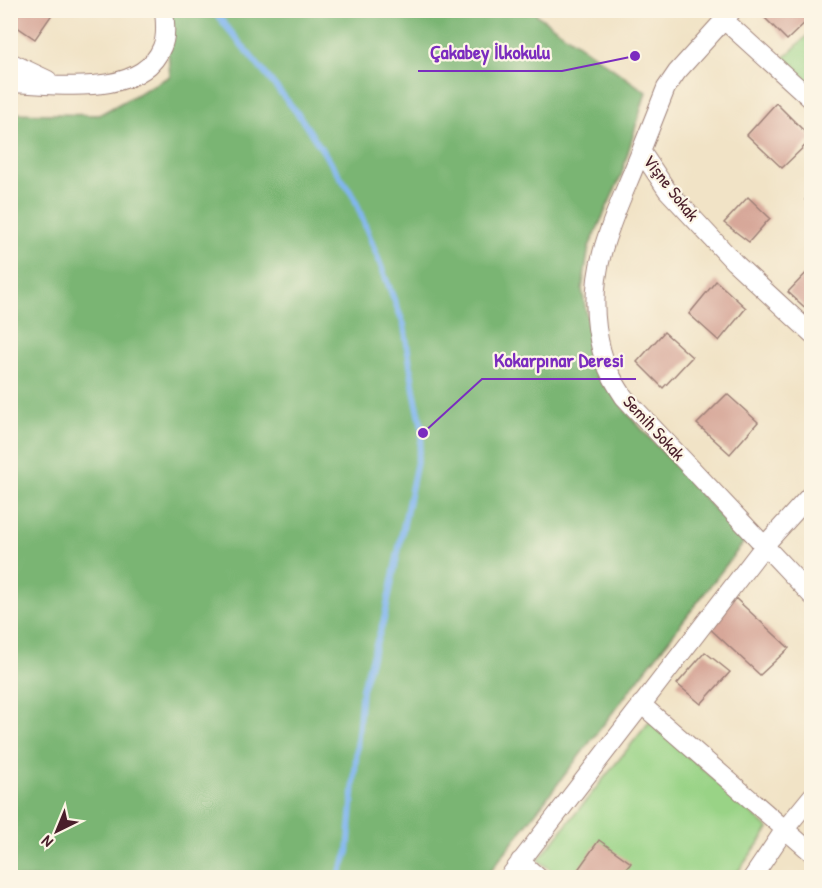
<svg xmlns="http://www.w3.org/2000/svg" width="822" height="888" font-family="'Patrick Hand',sans-serif">
<style>
.green{fill:#99d386;stroke:#727958;stroke-width:1.5}
.forest{fill:#7ab573;stroke:#626a4f;stroke-width:1.5}
.lines{fill:none;stroke-linecap:round;stroke-linejoin:round}
.stream{stroke:#81b6ef;stroke-width:6}
.building{fill:#d7a799}
.minor-casing{stroke:#9e8178;stroke-width:20}
.minor{stroke:#fff;stroke-width:18}
.labels{text-anchor:middle;stroke-width:4.5;stroke-linejoin:round;paint-order:stroke}
.street-label{font-size:18px;fill:#4a1f2b;stroke:#fcf5e5}
.leader{fill:none;stroke:#7b2cbf;stroke-width:2}
.callout-dot{fill:#7b2cbf;stroke:#fcf5e5;stroke-width:2}
.callout-label{font-size:20px;text-anchor:middle;font-weight:bold;fill:#7b2cbf;stroke:#fcf5e5;stroke-width:4.5;stroke-linejoin:round;paint-order:stroke}
</style>
<rect width="100%" height="100%" fill="#fcf5e5"/>
<filter id="ink" filterUnits="userSpaceOnUse"><feTurbulence type="fractalNoise" baseFrequency=".0167" numOctaves="2"/><feDisplacementMap in="SourceGraphic" scale="12" xChannelSelector="R" yChannelSelector="G"/><feConvolveMatrix kernelMatrix="1 2 1 2 8 2 1 2 1" color-interpolation-filters="sRGB"/></filter>
<filter id="wash" filterUnits="userSpaceOnUse"><feTurbulence type="fractalNoise" baseFrequency=".008" numOctaves="4" result="noise"/><feDisplacementMap in="SourceGraphic" scale="24" xChannelSelector="R" yChannelSelector="G"/><feGaussianBlur stdDeviation="1.35" result="paint"/><feColorMatrix in="noise" values="0 0 0 0 0 0 0 0 0 0 0 0 0 0 0 0 0 1.4 0 .05"/><feComposite in="paint" operator="in"/></filter>
<g filter="url(#wash)">
<rect width="100%" height="100%" fill="#f1e3c6"/>
<path class="green" d="M811,32V86L783,59Z
M650,721L769,829L734,877H560L538,860Z"/>
<path class="forest" d="M165,11H536L537,15L646,92L621,176L589,247L582,289L596,370L628,414L744,542L486,877L11,878V113L99,115L170,76Z"/>
<g class="lines">
<path class="stream" d="M213,10L298,114L354,197L404,325L414,390L423,433L384,619L362,689L348,852L338,878"/>
</g>
<g id="blocks">
<path class="building" d="M10,10H55L35,39L10,22Z
M757,10H812V16L787,40Z
M776,103L812,139L782,168L747,135Z
M812,192V206L805,200Z
M748,197L770,218L749,242L724,223Z
M812,267V314L788,292Z
M716,281L746,308L719,341L689,314Z
M664,332L692,357L663,388L637,362Z
M727,394L758,422L730,454L697,424Z
M733,596L789,648L760,675L707,626Z
M705,652L730,672L701,704L677,684Z
M599,840L631,863L620,878H572Z"/>
</g>
</g>
<g filter="url(#ink)">
<use href="#blocks" fill-opacity="0" stroke="#9e8178" stroke-width="1.5"/>
<g class="lines">
<defs>
<path id="minor" d="M733,10L677,72L666,88L641,151L667,190L734,262L812,334
M724,20L812,100
M10,62L48,80
M10,83C56,84 141,99 162,47C167,36 165,22 164,10
M641,151C617,212 588,261 597,328C599,342 602,356 608,369C612,378 618,388 624,397L812,596
M641,704L812,853
M520,861L539,878
M508,878L764,546L812,493
M752,878L785,829L812,796"/>
</defs>
<use href="#minor" class="minor-casing"/>
<use href="#minor" class="minor"/>
</g>
</g>
<g class="labels">
<g class="street-label">
<text transform="translate(671 188) rotate(52)" y="6">Vişne Sokak</text>
<text transform="translate(654 428) rotate(47)" y="6">Semih Sokak</text>
</g>
</g>
<path class="leader" d="M635 56L562 71H418M423 433L482 379H636"/>
<g class="callout-dot">
<circle cx="635" cy="56" r="6"/>
<circle cx="423" cy="433" r="6"/>
</g>
<g class="callout-label">
<text x="490" y="59">Çakabey İlkokulu</text>
<text x="559" y="367">Kokarpınar Deresi</text>
</g>
<rect width="822" height="888" fill="none" stroke="#fcf5e5" stroke-width="36"/>
<g transform="translate(57 831) rotate(223)" stroke="#fcf5e5" stroke-width="4.5" paint-order="stroke">
<path d="M0-4.5L10 22L0 15L-10 22Z" fill="#4a1f2b"/>
<text y="-9" font-size="16" font-weight="bold" text-anchor="middle" fill="#4a1f2b">N</text>
</g>
</svg>
